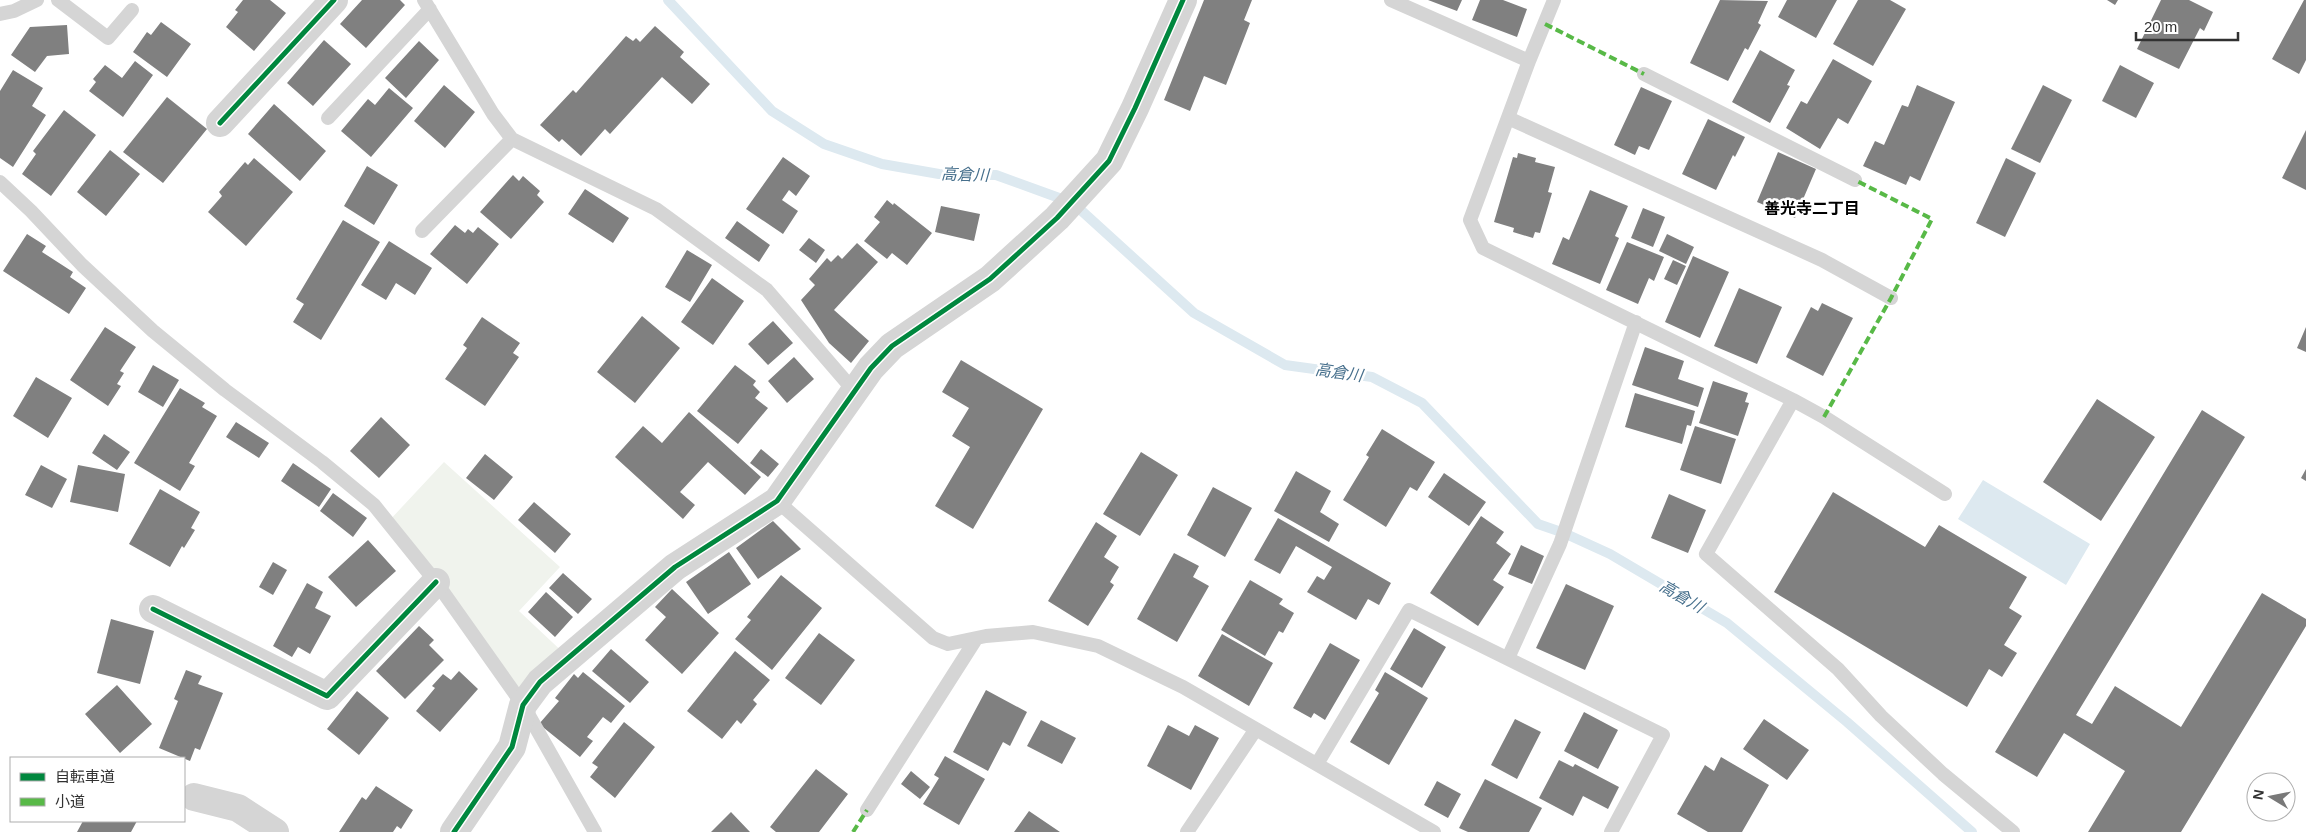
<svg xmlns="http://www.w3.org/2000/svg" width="2306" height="832" font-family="Arial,'Noto Sans JP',sans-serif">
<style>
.green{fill:#f0f3ed}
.water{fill:#dde9f0}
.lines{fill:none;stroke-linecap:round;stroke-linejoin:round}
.stream{stroke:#dde9f0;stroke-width:10}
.building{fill:#808080}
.service{stroke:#d5d5d5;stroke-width:14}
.minor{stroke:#d5d5d5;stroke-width:28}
.quiet{stroke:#58b947;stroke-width:4;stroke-dasharray:8 4;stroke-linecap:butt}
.cycleway-casing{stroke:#fff;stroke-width:8}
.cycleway{stroke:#00873e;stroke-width:5}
.labels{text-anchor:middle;stroke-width:5;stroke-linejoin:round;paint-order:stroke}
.water-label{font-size:16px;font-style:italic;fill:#466f8c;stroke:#fff}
.neighbourhood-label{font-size:16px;font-weight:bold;fill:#000;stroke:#fff}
</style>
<rect width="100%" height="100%" fill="#fff"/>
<path class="green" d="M444,462L560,567L519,611L569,658L523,705L388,522Z"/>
<path class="water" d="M1983,480L2090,544L2066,585L1958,519Z"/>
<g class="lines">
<path class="stream" d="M668,0L772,111L824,144L882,164L939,174L996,175L1073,203L1194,313L1285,365L1372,377L1422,403L1538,524L1564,533L1610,554L1727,623L1847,722L1972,832"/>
</g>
<path class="building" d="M243,0H270L286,13L254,51L226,27L238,12L235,10Z
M362,0H400L405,5L366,48L340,24Z
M1204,0H1252L1244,20L1250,23L1226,85L1204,76L1190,111L1164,100Z
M1428,0H1462L1457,11Z
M1480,0H1503L1527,9L1517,37L1472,20Z
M1720,0L1768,1L1758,23L1761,25L1748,50L1745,48L1728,81L1690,63Z
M1787,0H1837L1816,38L1778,17Z
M1858,0H1890L1906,9L1873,66L1833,44Z
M2107,0H2118L2115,5Z
M2161,0H2189L2213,12L2204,31L2200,28L2179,69L2137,49Z
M2304,0H2306V60L2299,74L2272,59Z
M161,22L191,44L167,77L133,52L147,32L151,35Z
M67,25L69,54L47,56L35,72L11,55L30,27Z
M655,26L684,52L680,57L710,84L692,104L662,77L610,134L605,129L581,156L562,139L559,142L540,125L573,90L576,93L626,36L633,41L636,38L640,42Z
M324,40L351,64L313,106L287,83Z
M419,41L439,60L406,98L385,78Z
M1760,50L1795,70L1787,85L1790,86L1770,123L1732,102Z
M1833,59L1872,81L1848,124L1838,118L1820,149L1786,128L1801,101L1807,104Z
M135,61L153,75L123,117L89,91L96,82L93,79L105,65L122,78Z
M2120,65L2154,83L2136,118L2102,101Z
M13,70L43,88L32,106L46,115L13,167L0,158V91Z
M444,85L475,112L445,148L414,121Z
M1917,85L1955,102L1920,181L1910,176L1906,185L1863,166L1875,141L1884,145L1902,105L1908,107Z
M2043,85L2072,100L2040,163L2011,149Z
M1641,87L1672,101L1649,150L1639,146L1635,155L1614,145Z
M389,88L413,108L371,157L341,131L368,99L375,105Z
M167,97L207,129L163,183L123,152Z
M274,104L326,151L300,181L248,134Z
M64,110L96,135L51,196L22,174L36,154L33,151Z
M1708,119L1745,137L1735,157L1733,155L1716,190L1682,174Z
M2306,130V190L2282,178Z
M110,150L140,174L106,216L77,192Z
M1778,152L1816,169L1795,218L1757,202Z
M1518,153L1536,158L1535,162L1555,167L1548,192L1552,193L1540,233L1535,232L1533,238L1513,232L1514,228L1494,222L1513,157L1517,158Z
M783,157L810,176L796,196L789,190L782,200L798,211L783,234L746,209Z
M254,158L293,192L246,246L208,212L222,196L219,192L245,162L248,165Z
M2006,158L2036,173L2005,237L1976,223Z
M367,166L398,185L374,225L344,206Z
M513,175L519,181L523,176L540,191L537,195L544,202L511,239L480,212Z
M585,189L629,218L613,243L568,214Z
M1590,190L1628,206L1615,236L1619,238L1600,284L1552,264L1563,237L1569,240Z
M887,200L893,205L894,203L932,233L907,265L892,253L887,259L864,241L880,222L874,217Z
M941,206L980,214L974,241L935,232Z
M1643,208L1665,217L1653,247L1631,238Z
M343,220L380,242L321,340L293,322L304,304L296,299Z
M737,221L770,245L759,262L725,238Z
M455,225L465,233L468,229L473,233L478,227L499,244L467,284L430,254Z
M27,234L46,246L42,252L73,272L70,277L86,288L69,314L3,271Z
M1667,234L1694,247L1686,264L1659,251Z
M809,238L825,250L816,263L799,250Z
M389,241L432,268L415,295L396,283L386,300L361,285Z
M1627,242L1664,257L1654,281L1649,278L1638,304L1606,290Z
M857,243L878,262L834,310L869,341L851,363L829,343L801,300L815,285L809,279L827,258L831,262L838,255L842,259Z
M687,250L712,265L690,302L665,287Z
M1693,256L1729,272L1700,338L1665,322Z
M1673,260L1686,266L1677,285L1664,279Z
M712,278L744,301L713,345L681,322Z
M1739,288L1782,307L1757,364L1714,346Z
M1822,303L1853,318L1823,376L1786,357L1811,307L1818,311Z
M642,316L680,348L635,403L597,372Z
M482,317L520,343L513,353L519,357L485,406L445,379L467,348L463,345Z
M773,321L793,343L768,365L748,344Z
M105,327L136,347L120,371L124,373L117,384L121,386L108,406L70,380Z
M2306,327V352L2297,348Z
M1645,347L1684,361L1678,379L1704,388L1698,407L1632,385Z
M794,357L814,379L787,403L768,381Z
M961,360L1043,409L973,529L935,506L970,447L952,436L969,408L942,392Z
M153,365L179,380L163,407L138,392Z
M735,365L756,381L753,385L760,392L755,398L768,408L738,444L697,411Z
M36,377L72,398L48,438L13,416Z
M1713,381L1748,393L1745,402L1749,403L1738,436L1699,423Z
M180,388L205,403L202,407L217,416L189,463L195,466L180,491L134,463Z
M1635,393L1695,411L1691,426L1687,425L1682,444L1625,427Z
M2097,399L2155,437L2101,521L2043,482Z
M2202,410L2245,437L2076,715L2092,724L2115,686L2181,727L2262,593L2306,619V626L2181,832H2088L2125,771L2064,733L2037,777L1995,752Z
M689,412L761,477L745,495L708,462L680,492L695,505L683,519L615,457L643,426L662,443Z
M381,417L410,445L379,478L350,451Z
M236,422L269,443L259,458L226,437Z
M1695,426L1736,439L1721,484L1680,470Z
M1382,429L1435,462L1417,491L1410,487L1386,527L1343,500L1369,457L1366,455Z
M104,434L130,452L117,470L92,453Z
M761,449L779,464L768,477L750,463Z
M1141,452L1178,475L1140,536L1103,514Z
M485,454L513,477L494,500L466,478Z
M293,463L331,489L319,507L281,481Z
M41,465L67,479L52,508L25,495Z
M78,465L125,474L118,512L70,502Z
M2306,469V481L2301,478Z
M1296,471L1331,491L1320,512L1339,524L1329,542L1274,511Z
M1444,473L1486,502L1469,526L1428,497Z
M1213,487L1252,508L1225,557L1187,535Z
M160,489L200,512L191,528L195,530L184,548L182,546L170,567L129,544Z
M1833,492L1925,547L1939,525L2027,577L2009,608L2022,616L2004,645L2017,653L2002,677L1989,669L1967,707L1774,592Z
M333,493L367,518L353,537L320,511Z
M1669,494L1706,510L1688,553L1651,538Z
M534,502L571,534L555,553L518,520Z
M1481,516L1504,532L1496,543L1511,554L1493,580L1504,587L1478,626L1430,593Z
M1278,518L1391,583L1379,605L1368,599L1356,620L1307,592L1317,576L1324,580L1332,567L1296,546L1280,574L1254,560Z
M773,521L801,549L758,579L736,548Z
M1096,522L1117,536L1104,557L1119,567L1110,582L1114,585L1088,626L1048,601Z
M368,540L396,571L356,607L328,577Z
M1521,545L1544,556L1532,584L1508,574Z
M729,552L751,584L708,614L686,582Z
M1174,553L1199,566L1193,577L1209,586L1177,642L1137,619Z
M273,562L287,570L273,595L259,587Z
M563,573L592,599L578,614L549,588Z
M781,575L822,608L772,670L735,639L751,620L747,617Z
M1250,580L1283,599L1279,604L1294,613L1283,633L1279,631L1265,656L1221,630Z
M307,583L323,592L315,608L331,616L310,654L298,647L292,657L273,646Z
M1566,584L1614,606L1585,670L1536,648Z
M672,589L719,633L682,674L645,640L666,617L655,607Z
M546,592L573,617L555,637L528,612Z
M111,619L154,631L140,684L97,673Z
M419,626L434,640L429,645L444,660L405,699L376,671Z
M1414,628L1446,647L1422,688L1390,669Z
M819,633L855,660L821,705L785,678Z
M1222,634L1273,663L1249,706L1198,676Z
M1330,643L1360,660L1325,720L1314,713L1311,718L1293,708Z
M611,649L649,682L630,703L592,671Z
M735,651L770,680L753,700L757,704L741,724L737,720L722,739L687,711Z
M186,670L202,676L198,684L223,693L200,750L195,748L190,761L159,748L178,701L174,699Z
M459,671L478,689L440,732L416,711L435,688L432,686L443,674L451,680Z
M583,672L625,706L611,723L603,717L587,737L593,741L580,757L539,724L559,701L555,698L574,674L578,678Z
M1385,672L1428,698L1389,765L1350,742L1379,693L1375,690Z
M117,685L152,724L120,753L85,714Z
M986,690L1027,712L1010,746L1003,742L988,771L953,752Z
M357,691L389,718L359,755L327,729Z
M1584,712L1618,730L1598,769L1564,751Z
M1515,719L1541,732L1517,779L1491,765Z
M1764,719L1809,750L1787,780L1743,749Z
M1041,720L1076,738L1062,764L1027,746Z
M624,722L655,747L615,798L590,777L598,767L592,763Z
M1168,725L1189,736L1195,725L1219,738L1191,790L1147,766Z
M945,756L985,779L959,825L923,804L939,778L934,775Z
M1721,757L1769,785L1742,832H1708L1677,814L1705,765L1714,771Z
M1559,760L1573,767L1575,764L1619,787L1608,809L1583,796L1573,816L1539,798Z
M816,769L848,794L819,832H776L770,827Z
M911,771L930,787L920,799L901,784Z
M1485,779L1542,808L1529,832H1468L1459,828Z
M1437,781L1461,794L1448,818L1424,805Z
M376,786L413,810L401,829L397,826L393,832H339L362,797L366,800Z
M1029,811L1060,832H1014Z
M731,812L750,832H711Z
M83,821H137L131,832H77Z"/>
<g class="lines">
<path class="service" d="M58,0L108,38L132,10
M424,0L493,114L512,139L656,209L767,290L855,392
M1391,0L1529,61
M1554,0L1529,61L1470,220L1483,248L1793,400L1706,554L1838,669L1881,716L1943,774L2013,832
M0,14L14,11L37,0
M1644,74L1855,180
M328,118L430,9
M1508,118L1822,260L1891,298
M0,182L31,211L82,265L153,331L225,390L322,462L374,505L436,582L523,705L595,832
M422,231L512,139
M1793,400L1824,417L1945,494
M777,501L933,638L948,644L986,636L1033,632L1098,646L1183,687L1434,832
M1508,658L1560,544L1636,322
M1317,764L1409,610L1663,735L1611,832
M867,810L976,639
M1187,832L1256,729"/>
<path class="minor" d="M220,123L334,0
M153,609L327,696L436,582
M194,797L238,808L275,832
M454,832L512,747L523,705L540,682L675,567L777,501L871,368L892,346L990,279L1057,218L1109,161L1135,108L1183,0"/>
<path class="quiet" d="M1545,24L1644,74
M1824,417L1891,298L1932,219L1855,180
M853,832L867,810"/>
<defs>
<path id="cycleway" d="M220,123L334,0
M153,609L327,696L436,582
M454,832L512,747L523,705L540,682L675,567L777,501L871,368L892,346L990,279L1057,218L1109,161L1135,108L1183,0"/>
</defs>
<use href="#cycleway" class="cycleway-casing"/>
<use href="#cycleway" class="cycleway"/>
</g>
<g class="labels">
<g class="water-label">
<text transform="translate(965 174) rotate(2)" y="6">高倉川</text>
<text transform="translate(1339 372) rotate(8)" y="6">高倉川</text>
<text transform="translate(1682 596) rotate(30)" y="6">高倉川</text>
</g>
<g class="neighbourhood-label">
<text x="1812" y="214">善光寺二丁目</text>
</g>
</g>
<rect x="10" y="757" width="175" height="65" fill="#ffffff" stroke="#adadad"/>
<rect x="20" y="773" width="25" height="8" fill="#00873e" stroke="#adadad"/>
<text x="55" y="782" font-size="15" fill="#313131">自転車道</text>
<rect x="20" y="798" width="25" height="8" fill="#58b947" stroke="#adadad"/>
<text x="55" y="807" font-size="15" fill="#313131">小道</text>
<g transform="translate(2271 797) rotate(280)"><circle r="24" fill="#ffffff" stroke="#adadad"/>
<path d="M0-4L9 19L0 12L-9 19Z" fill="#797979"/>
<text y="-8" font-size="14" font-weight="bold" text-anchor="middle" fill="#313131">N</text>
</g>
<path d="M2136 32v8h102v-8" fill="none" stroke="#313131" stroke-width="2.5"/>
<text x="2144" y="32" font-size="15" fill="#313131" stroke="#ffffff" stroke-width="4" paint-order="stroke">20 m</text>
</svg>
